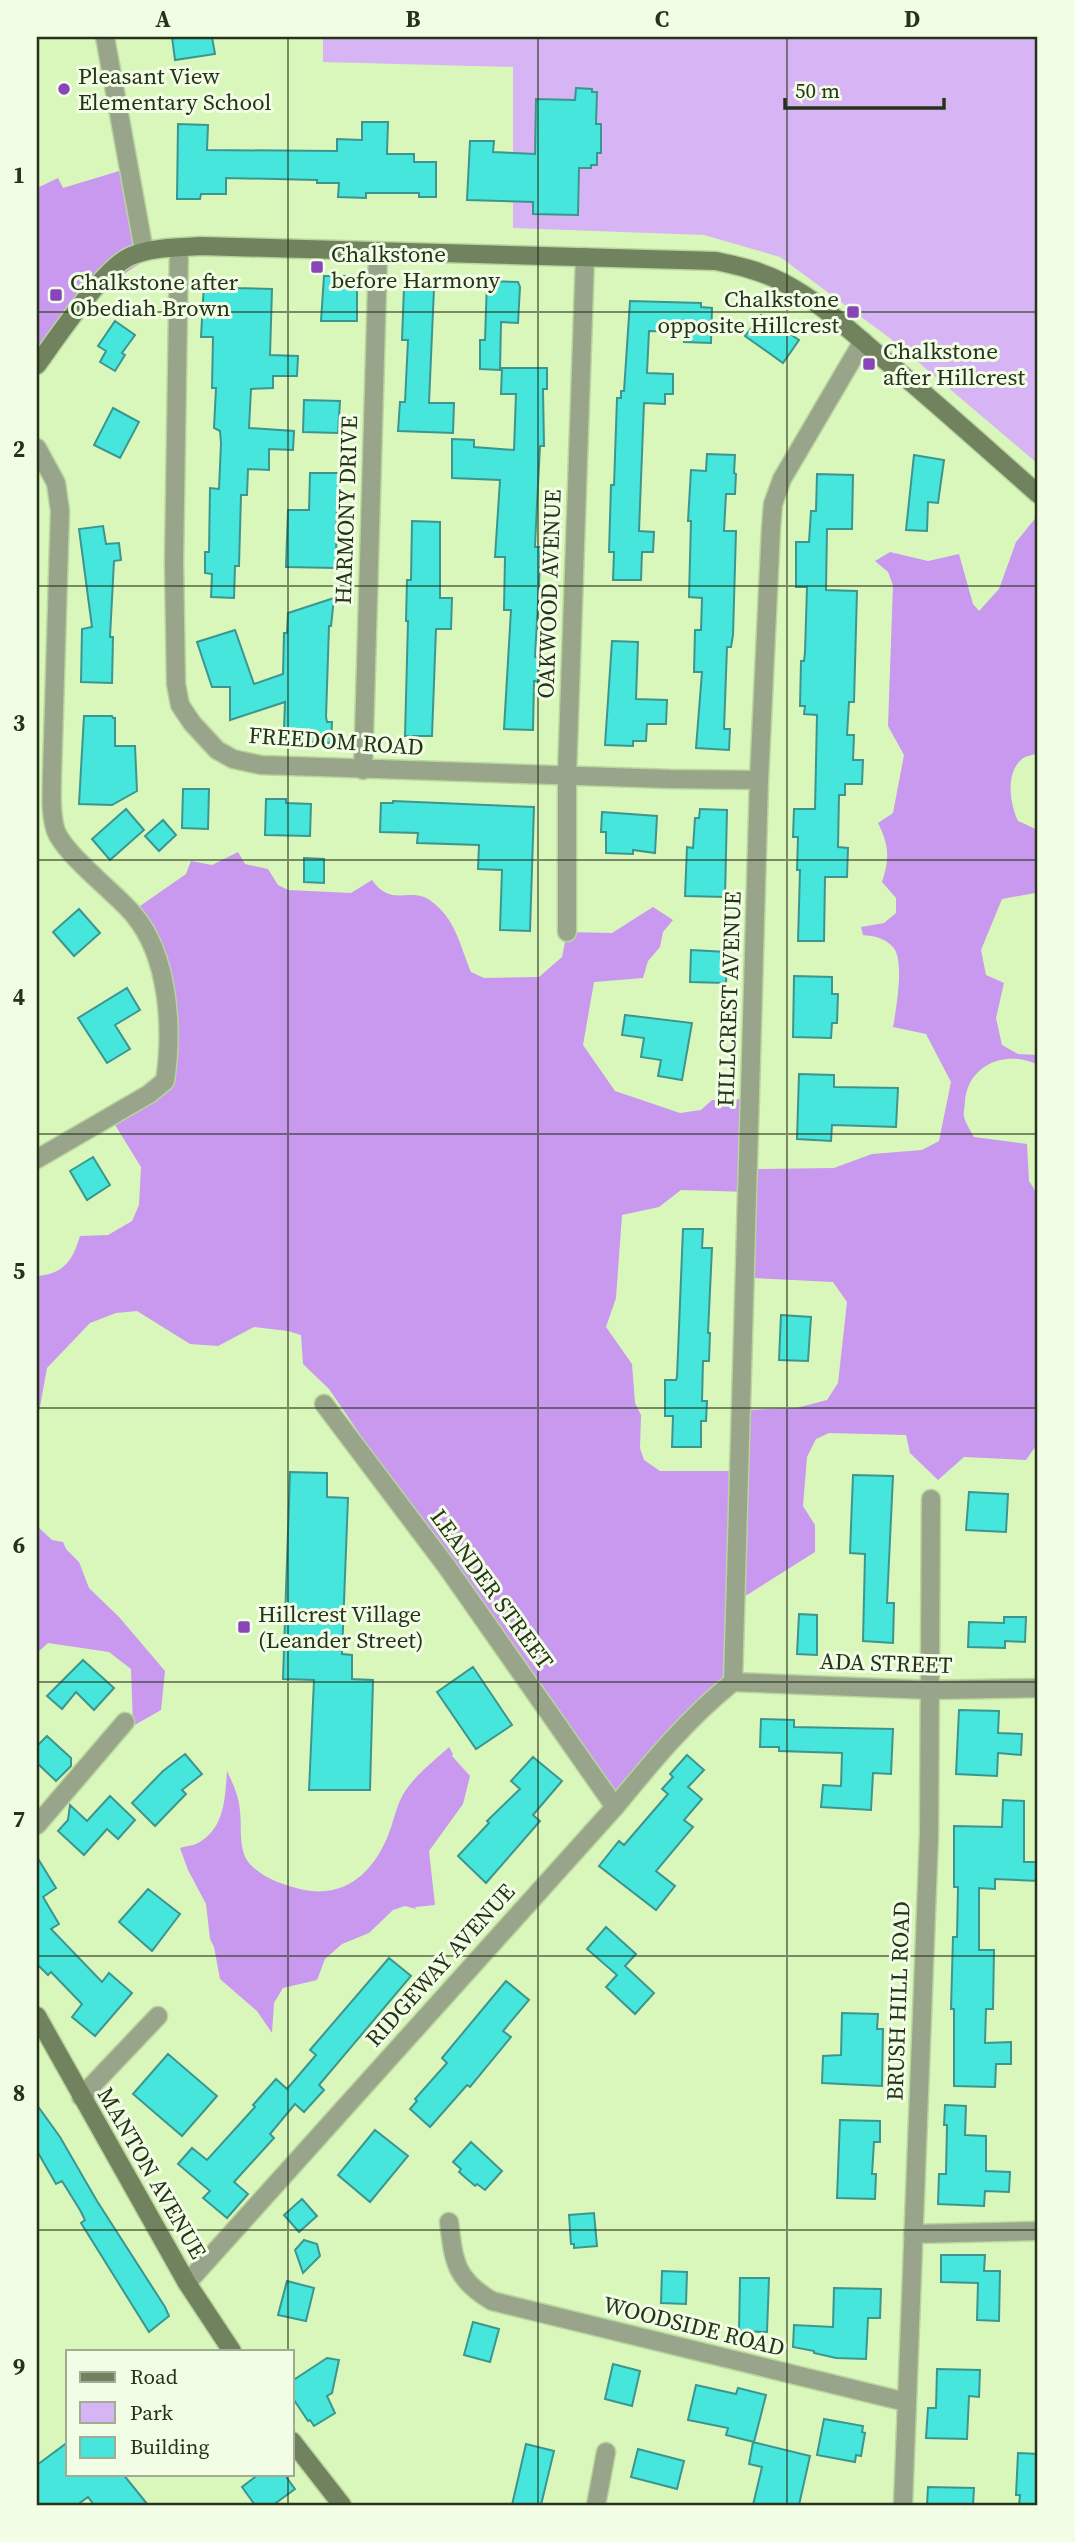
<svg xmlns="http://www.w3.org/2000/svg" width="1075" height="2542" font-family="'Source Serif 4',serif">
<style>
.green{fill:#d7b5f4}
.forest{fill:#c899ef;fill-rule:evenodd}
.building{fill:#46e6dc;stroke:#3c968f;stroke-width:2}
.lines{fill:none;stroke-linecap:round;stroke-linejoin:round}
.street-casing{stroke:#b9d49d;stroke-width:21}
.secondary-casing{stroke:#b9d49d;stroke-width:21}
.street{stroke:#98a58b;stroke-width:18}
.secondary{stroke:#71825e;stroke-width:18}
.grid{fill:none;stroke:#27321a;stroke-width:2;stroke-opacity:0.55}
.poi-dot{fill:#8944b8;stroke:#f1fde5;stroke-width:2.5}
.labels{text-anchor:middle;stroke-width:6;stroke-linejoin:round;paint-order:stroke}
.poi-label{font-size:23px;fill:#27321a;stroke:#f1fde5;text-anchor:start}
.street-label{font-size:23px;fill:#27321a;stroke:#f1fde5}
.neatline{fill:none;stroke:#27321a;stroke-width:2.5}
.grid-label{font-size:23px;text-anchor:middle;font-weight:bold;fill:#27321a}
</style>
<rect width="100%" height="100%" fill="#d9f7ba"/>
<path class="green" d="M323,37H1038V464L891,339L780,257L704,235L513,228V67L323,62Z"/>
<path class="forest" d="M129,168L147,260C98,284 68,334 37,376V188L58,178L63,188Z
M1038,515V668L1035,692L1038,699V753C1034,755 1025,756 1022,759C1005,773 1010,804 1018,821L1038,830V890L1035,893L1002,899L981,950L986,975L1004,983L996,1018L1002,1045L1018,1054L1038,1055V1065C1007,1049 968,1064 965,1101C965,1106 963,1112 964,1117C966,1124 971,1131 974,1137L1027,1144L1029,1181L1038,1195V1443L1026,1460L964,1457L938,1480L910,1453L906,1435L829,1433L816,1439L807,1457L803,1506L815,1525V1552L739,1600L735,1679L640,1774L613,1794L430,1537L329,1389L303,1364L301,1335L288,1331L254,1327L218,1346L190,1344L137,1311L116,1313L90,1323L47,1368L37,1423V1276C64,1274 73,1260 80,1236L108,1235L132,1221L139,1205L141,1167L112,1120L165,1079L164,989L130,913L186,874L191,861L212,865L238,852L245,864L268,869L278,885L288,890L351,893L372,880C391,908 410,886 431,901C456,919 460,946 471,972L484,978L539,977L562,957L567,932L612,933L653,907L673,920L663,932L660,947L648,961L643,978L594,982L583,1045L615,1091L680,1113L701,1110L712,1100L752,1099L756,1169L834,1168L872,1154L922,1150L939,1141L951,1082L926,1034L893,1027C896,1010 905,960 893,947C885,938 874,936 863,935L861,927L884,923L896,913V898L882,882C890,858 889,845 878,823L893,813L904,755L888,726L893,585L888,572L875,561L890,552L928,561L959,554L973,604L979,611L999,589L1016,542ZM681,1190L751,1192L753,1278L833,1282L847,1302L838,1383L827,1400L796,1408L746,1410L740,1471H660L644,1460L640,1448L641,1415L635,1403L632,1364L606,1327L616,1298L622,1215L659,1207Z
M37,1526L52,1540L63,1542L66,1549L79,1562L89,1588L119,1617L165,1671L161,1710L133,1726L131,1669L109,1652L48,1643L37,1653Z
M449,1747L453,1754L452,1756L470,1776L463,1804L429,1851L435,1905L415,1907L416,1909L405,1906L393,1910L369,1933L342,1944L325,1959L317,1980L283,1988L274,2003L272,2033L257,2011L220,1979L214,1947L210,1939L206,1904L188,1870L180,1848C186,1846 191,1846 196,1844C225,1830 225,1798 227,1771C233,1784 239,1796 240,1811C242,1827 238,1849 249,1863C262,1878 283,1885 300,1889C345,1900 374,1872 389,1833C394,1820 397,1804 404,1793C415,1775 434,1761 449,1747Z"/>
<path class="building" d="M172,37H212L215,54L175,60Z
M576,88L592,89V92H597L596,124H601V153H597V165H591V168H579L578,215L533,214V202L467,200L470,141H494L493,152L535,154L536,99L575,100Z
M362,122H388L387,154H414V162H436V197H419V193H366V198L338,197L339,183H317V180L226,178V194H201L200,199H177L178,124L208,125L207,150L337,151V139L362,140Z
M324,276H357V321H321Z
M487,281L518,282L520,287L518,323L501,322L500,370L480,369V340H485Z
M204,283L234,284V288L272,289L270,355L298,356L297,376H273V388L251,389L249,428L294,431L293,450L269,449V470L248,469L247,495H241L239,566H235L234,598L211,597L212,574L205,573V552H209L210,488L219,489L221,443L220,431L214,428L216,388H212L213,337H201Z
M404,287L434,288L429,403H454L453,433L398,431L400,402H405L408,340H402Z
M630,301L701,303V307L712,308L711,343L684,342L685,332L649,331L647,373L673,374V394H665V404L644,403L639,531L654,532L653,552H642L641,580H613L614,552H609L611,485H614L617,398H621V391H624Z
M761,315L799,340L783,363L745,336Z
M115,321L135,335L122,353L125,355L115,371L100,362L106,351L98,346Z
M502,368H547V389H543L544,446H540L537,504L535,547H541L535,657L539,658V682L534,681L533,730L504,729L511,610H504L505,557H495L500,480L452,478V439L474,440V447L514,450L516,394H501Z
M304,400L340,401L338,433L303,432Z
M113,408L139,422L120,458L94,445Z
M707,454L735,455L734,473L736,474L735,494H726L724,531H736L733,635L731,647H727L724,729H730L729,750L696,748L702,672H694L695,630H701L702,598L689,597L691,521H688L691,470L706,471Z
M914,455L944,460L938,503L928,502L927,531L906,530Z
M310,473H340V494H337L336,568L286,567L288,510H309Z
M817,474L853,475L852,529H827L826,590L857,591L854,702H849L847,735H854L853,760H863L862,784H845V795H839L838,847L848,848L847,877H825L824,941H798L800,870H797L798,837H793L794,809H815L817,715L804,714L805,706H800L801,661H804L805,652L807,587H796V542H809L811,511H816Z
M412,521L440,522V598H452L451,629H436L432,736H405L408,621H406L407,580H411Z
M103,526L106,544L119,543L121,560L114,561L110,637H113L112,683L81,682L82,629L92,627L79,529Z
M334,598L331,626H329L326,717L327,722H332L331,743L287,741L288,729H284L285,702L230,720V687H212L197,642L235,630L254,684L283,674L284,633H287L288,613Z
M612,641L638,642L636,699L667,700L666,724H647L646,741H633V746L605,745Z
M84,716H112L113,718H115V746H135L137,791L112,805L79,804Z
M183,789H209L208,829L182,828Z
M266,799H286V803L311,804L310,836L265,835Z
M393,801L534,807L530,931L500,930L502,870L478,869L479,845L417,843L418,833L380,832L381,803H393Z
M126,809L144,830L110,860L92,839Z
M700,809L727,810L725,897L685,896L687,847L693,848L695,818H699Z
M602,812L657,816L655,853L633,850V854L606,853V832H601Z
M163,820L176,835L159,851L145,836Z
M304,858L324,859V883L304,882Z
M79,909L100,933L74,956L53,932Z
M691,950L727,952L726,983L690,982Z
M794,976L832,977V994H838L837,1023H832L831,1038L793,1037Z
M127,988L140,1010L115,1025L130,1049L107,1063L78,1018Z
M625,1015L692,1023L682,1080L658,1076L661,1060L641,1057L644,1038L622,1035Z
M799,1074L834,1075V1087L898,1088L896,1127L832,1125L831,1141L797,1139Z
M93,1157L110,1185L87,1200L70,1171Z
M683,1229H703L702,1248H712L708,1333H710L709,1361H703L702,1401H707L706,1421H701V1447H672L673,1416H665V1380H676L677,1377Z
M781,1315L811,1317L808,1361L779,1360Z
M290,1472L327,1473V1497L348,1498L342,1654L352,1655V1679L373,1680L370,1790H309L314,1680L283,1679Z
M853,1475L893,1476L887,1603H894L893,1643L863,1641L865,1554L850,1553Z
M969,1492L1008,1494L1006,1532L966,1530Z
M799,1614L817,1615V1655L797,1654Z
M1004,1617H1026L1025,1642L1005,1641V1648L968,1647L969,1622L1004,1623Z
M83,1660L114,1688L94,1710L76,1692L62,1709L47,1696Z
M473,1667L512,1725L476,1749L437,1692Z
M959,1710L999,1711L998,1733L1022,1734L1021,1755L998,1753L997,1776L956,1774Z
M761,1719L794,1720V1727L893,1729L891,1774L873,1773L871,1810L821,1807L823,1785L841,1786L842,1753L779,1751V1747H760Z
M47,1736L71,1758V1766L56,1781L37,1763V1746Z
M185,1754L202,1774L182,1790L186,1794L155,1826L132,1803L163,1771Z
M687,1755L704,1770L688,1787L702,1799L684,1820L693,1827L656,1871L675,1886L656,1910L599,1866L619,1841L624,1845L668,1794L662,1789L673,1777L670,1774Z
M533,1757L562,1781L533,1815L540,1821L486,1883L458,1856L489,1823L487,1821L520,1789L511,1781Z
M110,1796L135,1820L118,1839L107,1829L84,1855L58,1831L68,1820L70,1805L87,1821Z
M1003,1800L1024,1801V1862H1038V1881L995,1879V1889L979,1888V1950H994L993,2009H986L985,2043L1011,2042V2064H996L995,2087L954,2086V2009H951L953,1937H957L958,1887H954V1826L1002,1827Z
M37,1857L56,1888L43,1897L59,1924L51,1929L102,1982L109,1973L132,1993L95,2036L72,2017L82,2004L51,1972L48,1975L37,1964Z
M148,1889L180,1914L152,1951L119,1922Z
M606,1927L636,1954L625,1966L654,1993L635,2014L606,1987L617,1975L587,1949Z
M389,1958L411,1976L319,2085L324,2090L304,2112L295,2104L270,2134L274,2138L234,2182L248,2194L227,2218L203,2198L210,2191L178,2164L192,2148L207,2160L255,2107L253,2105L276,2079L287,2089L316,2055L310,2050Z
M506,1981L529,2000L503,2031L511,2037L470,2087L467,2085L430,2127L410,2109L417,2101L415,2099L447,2063L442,2058Z
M842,2013L878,2014L877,2029H883L882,2086L822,2083L823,2056L841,2055Z
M168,2054L217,2096L182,2136L133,2094Z
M37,2105L60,2137L97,2201L165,2307L169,2316L149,2332L81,2223L85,2220L80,2210L62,2181L56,2184L37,2151Z
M945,2105L966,2106L965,2135L986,2136V2171L1010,2172L1009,2192L985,2191L984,2206L938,2204L939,2174H946L947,2125H944Z
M840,2120L880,2121V2142H874L872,2174H876L875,2199L837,2198Z
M375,2130L408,2156L370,2202L338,2175Z
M471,2142L502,2171L485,2190L477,2184L475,2186L459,2172L461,2169L453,2162Z
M302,2199L317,2216L299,2232L284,2215Z
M594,2213L597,2246L574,2248V2244H571L569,2215Z
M304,2240L317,2244L320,2256L303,2273L295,2250Z
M941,2255H985L984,2271H1000L999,2321L977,2320L978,2283L941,2282Z
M662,2271L687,2272L686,2304L661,2303Z
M740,2278H769L767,2332L739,2331Z
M287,2281L314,2288L306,2321L278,2315Z
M834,2288L881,2289L880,2318H868L866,2359L836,2358L814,2353V2351L793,2347L794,2325L833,2327Z
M473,2322L499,2329L490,2362L464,2355Z
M327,2358L339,2360L332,2393L327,2396L335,2413L314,2426L310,2420L308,2421L292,2397V2381Z
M613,2364L640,2371L632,2406L605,2399Z
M937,2369L980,2370L979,2397L969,2396L967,2439L926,2438L928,2408H936Z
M696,2385L736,2394L738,2388L766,2395L754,2442L726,2435L728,2428L688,2420Z
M824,2419L863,2426L862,2432L865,2433L861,2456L856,2455L855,2462L817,2455Z
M68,2442V2474H123L148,2505H94L88,2497L77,2505H37V2465Z
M753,2442L810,2456L799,2505H753L762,2467L749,2464Z
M526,2444L554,2451L541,2505H512Z
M638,2449L684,2461L677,2489L631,2477Z
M1018,2453L1038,2454V2505H1019L1020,2495H1016Z
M259,2474H284L295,2489L273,2505H255L242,2487Z
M928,2487L974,2488L973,2505H927Z"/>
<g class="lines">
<defs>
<path id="street" d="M105,37L144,251
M179,248L174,562L176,684L180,705L192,723L217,750L233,759L261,765L670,779L759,780
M37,448L56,483L60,511L52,774C52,791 50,810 55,828C61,852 116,893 134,915C169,957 173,1029 165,1081L149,1094L37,1159
M363,770L378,253
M567,932V775L585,257
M324,1404L447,1567L615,1807
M733,1682L759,780L771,528L773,504L782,479L863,341
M733,1682L931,1690L1038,1688
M37,1825L125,1722
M81,2097L158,2016
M449,2222C454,2262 455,2279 492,2301L906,2402
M913,2234L1038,2231
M187,2283L615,1807C651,1763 688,1718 733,1682
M596,2505L606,2452
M903,2505L929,1835L931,1499"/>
<path id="secondary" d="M37,365C56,339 104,267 131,256C152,247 178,248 200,246L716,261C739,266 761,271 782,282C819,301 849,330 880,356C934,401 986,448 1038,494
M37,2016L187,2283L232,2351
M292,2441L342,2505"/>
</defs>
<use href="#street" class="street-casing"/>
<use href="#secondary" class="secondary-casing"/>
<use href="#street" class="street"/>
<use href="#secondary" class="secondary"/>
</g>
<path class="grid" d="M288,37V2351M538,37V2505M787,37V2505M37,312H1038M37,586H1038M37,860H1038M37,1134H1038M37,1408H1038M37,1682H1038M37,1956H1038M37,2230H1038M288,2474V2505"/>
<g class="poi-dot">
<circle cx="64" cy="89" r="7"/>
<rect x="310" y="260" width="14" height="14" rx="3.5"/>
<rect x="49" y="288" width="14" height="14" rx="3.5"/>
<rect x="846" y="305" width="14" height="14" rx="3.5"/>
<rect x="862" y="357" width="14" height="14" rx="3.5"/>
<rect x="237" y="1620" width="14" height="14" rx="3.5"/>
</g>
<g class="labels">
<g class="poi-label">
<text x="78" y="84">Pleasant View<tspan x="78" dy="26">Elementary School</tspan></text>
<text x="331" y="262">Chalkstone<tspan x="331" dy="26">before Harmony</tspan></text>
<text x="70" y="290">Chalkstone after<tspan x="70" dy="26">Obediah Brown</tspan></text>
<text x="839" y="307" text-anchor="end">Chalkstone<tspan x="839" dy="26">opposite Hillcrest</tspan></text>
<text x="883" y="359">Chalkstone<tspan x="883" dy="26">after Hillcrest</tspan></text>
<text x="258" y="1622">Hillcrest Village<tspan x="258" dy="26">(Leander Street)</tspan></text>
</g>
<g class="street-label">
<text transform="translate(346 510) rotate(-88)" y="8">HARMONY DRIVE</text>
<text transform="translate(549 594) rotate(-88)" y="8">OAKWOOD AVENUE</text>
<text transform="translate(336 741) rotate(4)" y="8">FREEDOM ROAD</text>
<text transform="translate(729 999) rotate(-88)" y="8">HILLCREST AVENUE</text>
<text transform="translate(492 1589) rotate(54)" y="8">LEANDER STREET</text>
<text transform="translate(886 1663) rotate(2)" y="8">ADA STREET</text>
<text transform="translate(440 1965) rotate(-48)" y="8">RIDGEWAY AVENUE</text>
<text transform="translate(898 2001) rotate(-88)" y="8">BRUSH HILL ROAD</text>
<text transform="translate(152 2173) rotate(60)" y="8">MANTON AVENUE</text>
<text transform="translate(694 2326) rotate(14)" y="8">WOODSIDE ROAD</text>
</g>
</g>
<rect width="1075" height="2542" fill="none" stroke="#f1fde5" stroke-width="77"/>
<rect x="66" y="2350" width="228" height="126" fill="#f1fde5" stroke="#a0ac94" stroke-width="2"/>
<rect x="80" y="2372" width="35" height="10" fill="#71825e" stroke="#a0ac94" stroke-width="2"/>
<text x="130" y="2384" font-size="21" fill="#27321a">Road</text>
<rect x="80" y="2402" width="35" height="21" fill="#d7b5f4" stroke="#a0ac94" stroke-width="2"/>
<text x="130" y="2420" font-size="21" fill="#27321a">Park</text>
<rect x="80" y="2437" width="35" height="21" fill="#46e6dc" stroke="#a0ac94" stroke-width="2"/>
<text x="130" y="2454" font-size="21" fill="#27321a">Building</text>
<path d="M785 98v10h159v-10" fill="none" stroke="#27321a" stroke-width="3.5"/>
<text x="795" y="98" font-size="21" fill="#27321a" stroke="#f1fde5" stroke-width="5" paint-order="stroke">50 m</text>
<rect x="38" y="38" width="998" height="2466" class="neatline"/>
<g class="grid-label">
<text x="163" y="27">A</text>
<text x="413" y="27">B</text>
<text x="662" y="27">C</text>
<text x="912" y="27">D</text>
<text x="19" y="183">1</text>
<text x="19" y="457">2</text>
<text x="19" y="731">3</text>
<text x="19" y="1005">4</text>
<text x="19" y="1279">5</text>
<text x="19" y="1553">6</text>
<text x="19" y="1827">7</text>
<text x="19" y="2101">8</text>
<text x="19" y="2375">9</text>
</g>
</svg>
